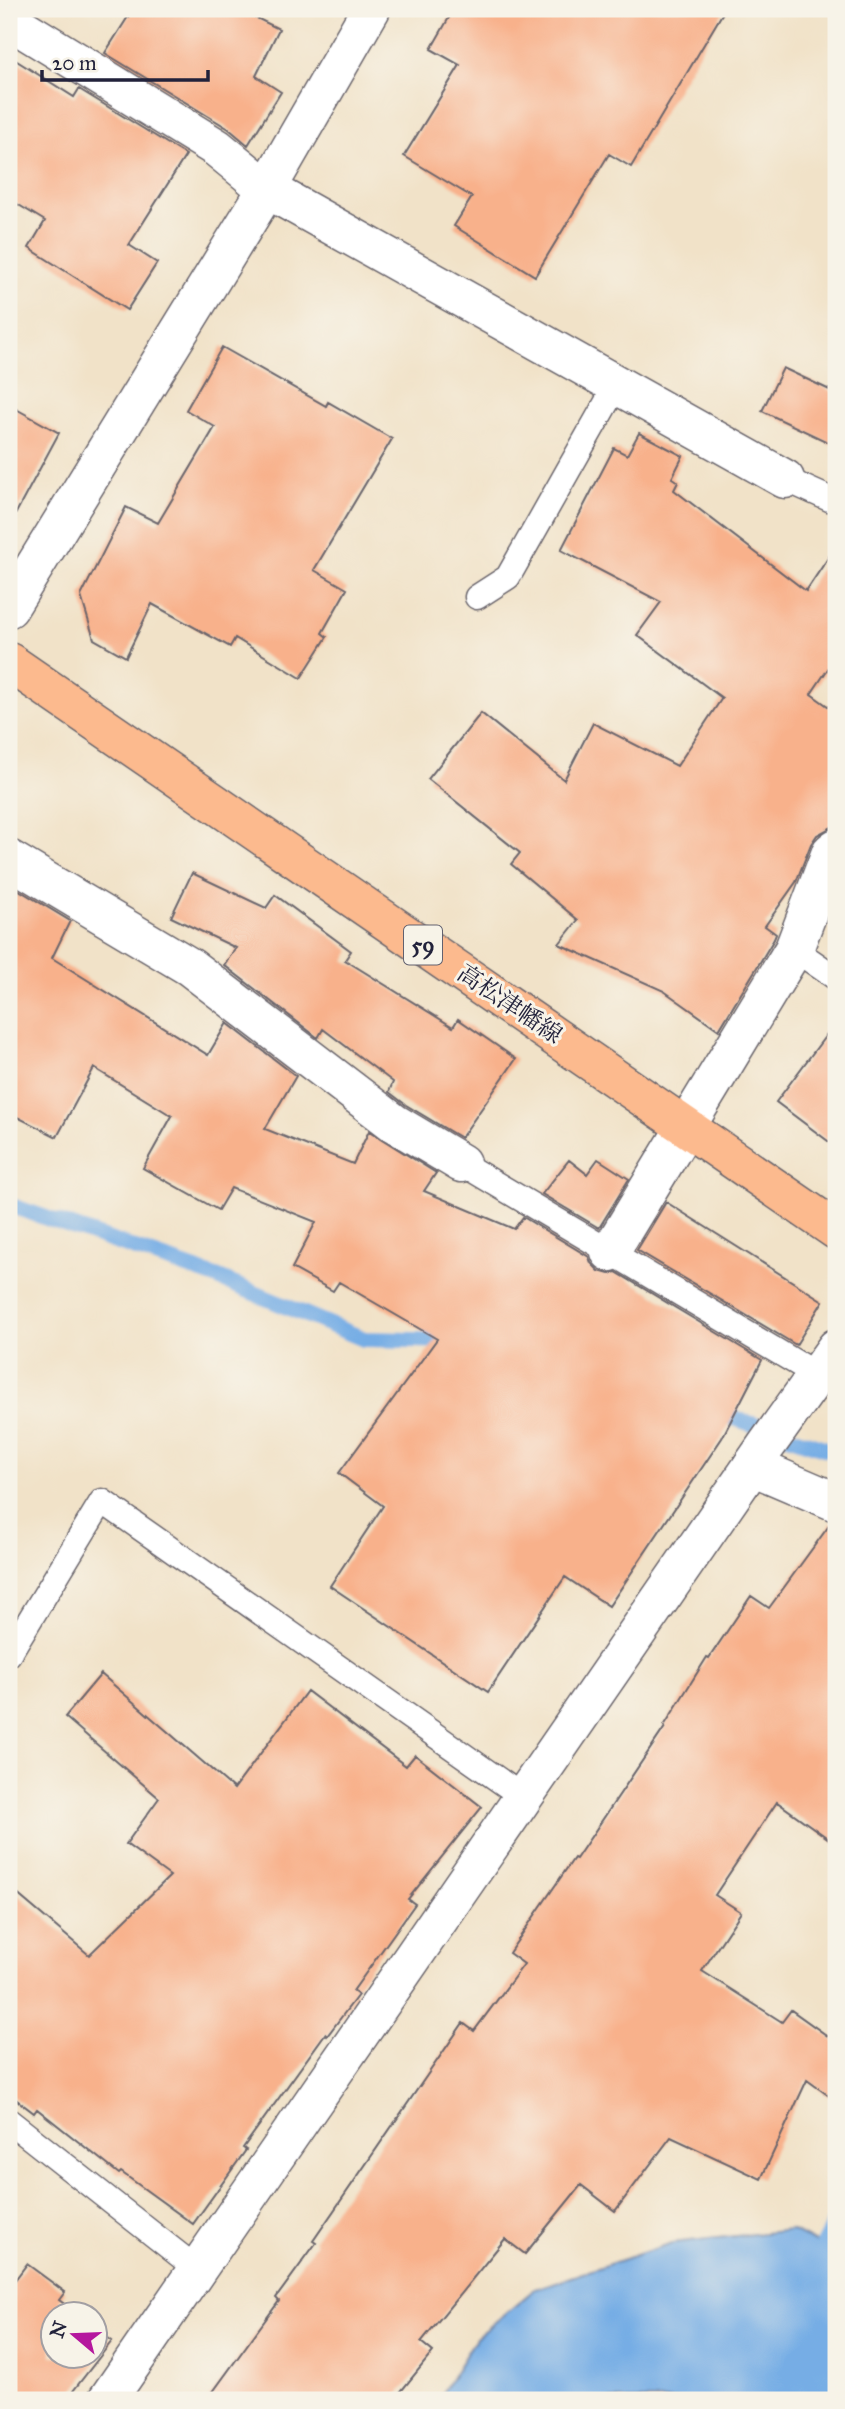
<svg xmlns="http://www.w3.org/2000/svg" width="845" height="2409" font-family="'IM FELL Great Primer','Noto Serif JP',serif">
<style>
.water{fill:#76ade5;stroke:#4c6890;stroke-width:2}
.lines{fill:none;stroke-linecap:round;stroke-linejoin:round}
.stream{stroke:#76ade5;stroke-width:16}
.building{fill:#f8b18b}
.service-casing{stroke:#6a656c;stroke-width:27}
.minor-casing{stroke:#6a656c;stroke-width:41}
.tertiary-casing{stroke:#6a656c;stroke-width:41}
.primary-casing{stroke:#6a656c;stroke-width:41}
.service{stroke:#fff;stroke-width:24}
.minor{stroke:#fff;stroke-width:38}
.tertiary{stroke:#fff;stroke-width:38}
.primary{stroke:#fcba8e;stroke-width:38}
.labels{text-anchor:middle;stroke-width:6;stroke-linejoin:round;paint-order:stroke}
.shield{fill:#f7f3e8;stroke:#62616f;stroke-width:2}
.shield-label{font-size:23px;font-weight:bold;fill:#22223b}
.street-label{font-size:24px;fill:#22223b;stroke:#f7f3e8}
</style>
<rect width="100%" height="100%" fill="#f7f3e8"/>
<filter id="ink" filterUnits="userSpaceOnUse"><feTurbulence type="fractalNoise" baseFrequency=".0143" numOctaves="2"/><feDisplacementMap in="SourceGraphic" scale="14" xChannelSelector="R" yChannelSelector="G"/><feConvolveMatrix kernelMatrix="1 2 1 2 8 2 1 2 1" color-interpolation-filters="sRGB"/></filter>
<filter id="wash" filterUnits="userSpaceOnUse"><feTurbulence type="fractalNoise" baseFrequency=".00686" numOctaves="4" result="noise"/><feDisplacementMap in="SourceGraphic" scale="28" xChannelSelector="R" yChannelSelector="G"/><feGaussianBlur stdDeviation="1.57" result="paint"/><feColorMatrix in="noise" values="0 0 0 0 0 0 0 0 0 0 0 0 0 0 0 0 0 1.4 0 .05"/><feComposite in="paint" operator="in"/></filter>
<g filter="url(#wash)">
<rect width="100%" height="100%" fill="#f1e2c8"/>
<path class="water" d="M791,2230L836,2254V2400H438L476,2338L535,2289L672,2243Z"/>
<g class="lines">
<path class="stream" d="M9,1205L216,1277L364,1339L458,1341
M713,1411L836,1452
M813,2264L836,2220"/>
</g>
<g id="blocks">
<path class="building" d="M133,9H238L279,29L256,76L281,92L248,145L229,129L105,53Z
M454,9H725L631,167L609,154L535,276L454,226L472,197L404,156L460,65L431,49Z
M9,56L74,97L79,89L186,155L129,245L157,263L127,310L29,248L45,221L9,199Z
M222,347L326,406L328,402L392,439L314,570L347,589L322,633L327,637L301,678L235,638L230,647L152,604L126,657L94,639L81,596L126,507L158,523L215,427L186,410Z
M783,368L836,393V446L762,411Z
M9,405L59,433L9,526Z
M639,433L683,456L672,478L678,482L674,490L806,591L836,546V657L811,694L836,712V822L834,826L817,835L811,844L796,882L765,926L776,934L774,939L719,1030L664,991L559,944L578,920L511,864L520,853L428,779L481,713L564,780L593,723L677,766L722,698L637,635L661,602L561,550L614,448L627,455Z
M192,873L266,908L275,895L351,951L345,960L453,1027L458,1019L516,1059L461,1138L406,1105L389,1092L393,1082L323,1029L318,1038L224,965L236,948L171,917Z
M9,884L70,921L52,958L208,1055L227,1023L296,1076L265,1129L353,1164L369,1131L436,1173L424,1191L514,1229L523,1217L589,1257L591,1263L599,1271L609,1274L616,1272L762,1360L722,1438L609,1606L565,1577L488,1692L330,1586L383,1506L339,1473L437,1339L339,1282L333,1291L292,1268L316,1222L231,1188L218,1210L143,1168L172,1116L94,1068L57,1137L9,1113Z
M836,1022V1147L776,1102Z
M598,1159L629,1179L599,1228L542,1194L569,1160L587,1174Z
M666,1202L823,1301L796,1345L637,1250Z
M831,1523H836V1844L777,1802L715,1895L741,1912L702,1971L782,2022L791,2010L836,2042V2101L807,2080L761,2179L671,2137L615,2211L581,2185L525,2254L505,2239L421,2342L433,2352L394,2400H207L279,2301L276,2298L316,2243L313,2241L463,2023L474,2031L524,1964L509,1953L574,1858L576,1859L665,1727L664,1726L707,1657L709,1658L751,1596L769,1608Z
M101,1674L234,1789L307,1691L406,1766L415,1755L482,1807L408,1899L415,1904L353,1991L358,1995L327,2036L325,2034L243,2148L246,2150L193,2224L121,2172L119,2174L37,2109L34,2113L9,2094V1887L89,1955L170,1876L126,1844L159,1798L65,1717Z
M27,2264L65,2292L59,2300L78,2314H52V2356H94V2328L112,2341L66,2400H9V2288Z"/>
</g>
</g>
<g filter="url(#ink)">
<use href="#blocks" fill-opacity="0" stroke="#6a656c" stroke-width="2"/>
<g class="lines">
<defs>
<path id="service" d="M785,479L836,502
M477,597L508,577L617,384
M794,949L836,978
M461,1163L817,1375
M9,1654L102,1501L523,1797
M9,2121L197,2269"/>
<path id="minor" d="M9,20L217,148L267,189L785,479
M9,859L190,967L394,1123L461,1163
M610,1252L794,949L831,852L836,848
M752,1466L836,1502"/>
<path id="tertiary" d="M9,608L267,189L371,9
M107,2400L766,1446L836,1348"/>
<path id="primary" d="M9,662L836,1230"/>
</defs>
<use href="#service" class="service-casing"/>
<use href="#minor" class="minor-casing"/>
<use href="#tertiary" class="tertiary-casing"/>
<use href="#primary" class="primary-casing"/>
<use href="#service" class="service"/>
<use href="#minor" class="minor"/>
<use href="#tertiary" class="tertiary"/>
<use href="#primary" class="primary"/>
</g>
</g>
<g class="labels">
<rect class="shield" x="404" y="925.5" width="38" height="39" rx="5"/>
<g class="shield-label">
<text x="423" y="953">59</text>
</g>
<g class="street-label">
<text transform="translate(510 1004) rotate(34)" y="8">高松津幡線</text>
</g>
</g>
<rect width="845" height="2409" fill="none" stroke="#f7f3e8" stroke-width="35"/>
<g transform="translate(74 2335) rotate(289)"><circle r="33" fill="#f7f3e8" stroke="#a29fa3" stroke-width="2"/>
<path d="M0-5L12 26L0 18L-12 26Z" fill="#b5179e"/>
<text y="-10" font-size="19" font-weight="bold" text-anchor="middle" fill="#22223b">N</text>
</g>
<path d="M42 70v10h166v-10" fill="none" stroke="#22223b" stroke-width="3.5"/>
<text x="52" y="70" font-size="21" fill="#22223b" stroke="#f7f3e8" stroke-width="5" paint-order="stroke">20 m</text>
</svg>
